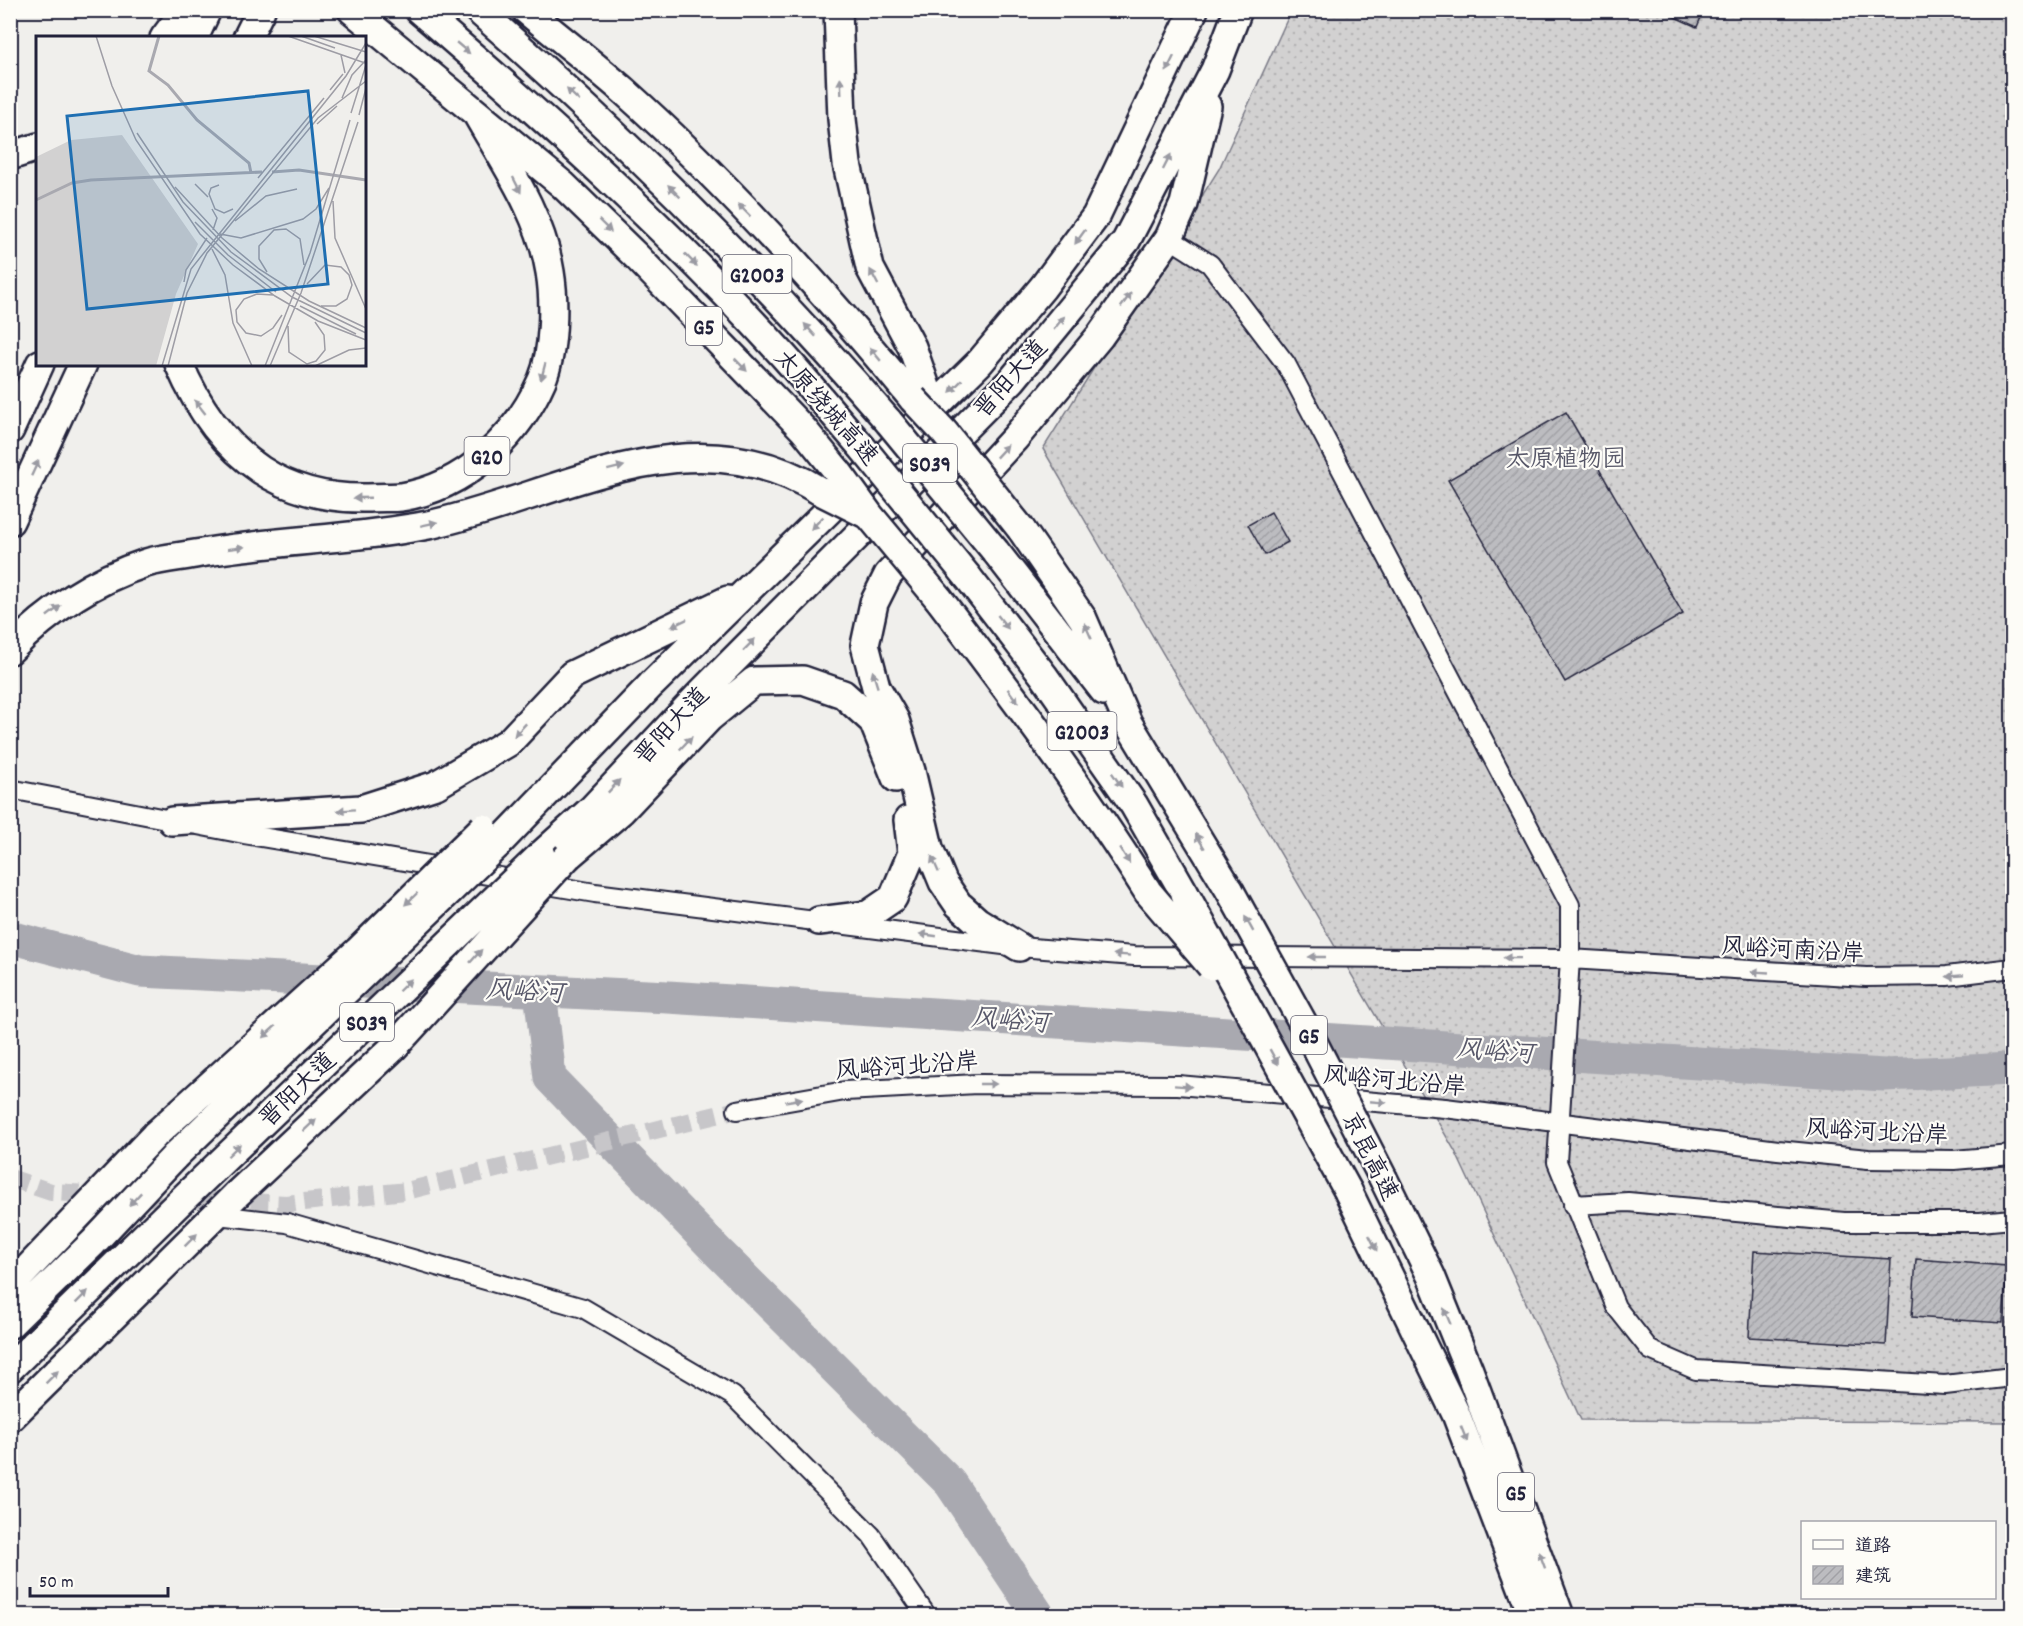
<svg xmlns="http://www.w3.org/2000/svg" width="2023" height="1626" font-family="Dekko,'LXGW WenKai TC',sans-serif">
<style>
.garden{fill:url(#garden-dots);stroke:#7a7a86;stroke-width:1.5}
.lines{fill:none;stroke-linecap:round;stroke-linejoin:round}
.river{stroke:#a9a9b0;stroke-width:33}
.building{fill:url(#building-hatch);stroke:#22223b;stroke-width:1.5}
.minor-tunnel{stroke:#c7c6c9;stroke-width:18;stroke-dasharray:18 9;stroke-linecap:butt}
.minor-casing{stroke:#22223b;stroke-width:22}
.highway-casing{stroke:#22223b;stroke-width:32}
.minor{stroke:#fdfcf7;stroke-width:18}
.highway{stroke:#fdfcf7;stroke-width:27}
.highway-bridge-casing{stroke:#22223b;stroke-width:32;stroke-linecap:butt}
.highway-bridge{stroke:#fdfcf7;stroke-width:27}
.oneway{fill:#9a9aa2}
.labels{text-anchor:middle;stroke-width:4.5;stroke-linejoin:round;paint-order:stroke}
.shield{fill:#fdfcf7;stroke:#646373;stroke-width:1.5}
.shield-label{font-size:22px;font-weight:bold;fill:#22223b}
.street-label{font-size:24px;fill:#22223b;stroke:#fdfcf7}
.park-label{font-size:24px;fill:#575768;stroke:#fdfcf7}
.water-label{font-size:26px;font-style:italic;fill:#58586a;stroke:#fdfcf7}
.inset-river{fill:none;stroke:#a9a9b0;stroke-width:3}
.inset-road{fill:none;stroke:#9e9da5;stroke-width:1.5}
.view{fill:#1f6fb2;fill-opacity:0.15;stroke:#1f6fb2;stroke-width:3}
.inset-edge{fill:none;stroke:#22223b;stroke-width:3}
</style>
<defs>
<pattern id="garden-dots" width="8" height="8" patternUnits="userSpaceOnUse" patternTransform="scale(1.5)"><rect width="8" height="8" fill="#d2d1d1"/><path d="M2 2h.1M6 6h.1" fill="none" stroke="#b4b3b4" stroke-width="1.8" stroke-linecap="round"/></pattern>
<pattern id="building-hatch" width="6" height="6" patternUnits="userSpaceOnUse" patternTransform="scale(1.5)"><rect width="6" height="6" fill="#bcbcc0"/><path d="M-1 1l2-2M0 6l6-6M5 7l2-2" fill="none" stroke="#a1a1a6"/></pattern>
</defs>
<rect width="100%" height="100%" fill="#f0efec"/>
<filter id="ink" filterUnits="userSpaceOnUse"><feTurbulence type="fractalNoise" baseFrequency=".0167" numOctaves="2"/><feDisplacementMap in="SourceGraphic" scale="12" xChannelSelector="R" yChannelSelector="G"/><feConvolveMatrix kernelMatrix="1 2 1 2 8 2 1 2 1" color-interpolation-filters="sRGB"/></filter>
<g filter="url(#ink)">
<path class="garden" d="M1291,11H2012V1422L1581,1420L1455,1151L1043,449L1219,169Z"/>
<g class="lines">
<path class="river" d="M10,937L140,971L668,997L1884,1075L2012,1069
M540,991L550,1078L719,1253L950,1483L1039,1616"/>
</g>
<path class="building" d="M1659,10H1704L1697,27Z
M1566,412L1683,614L1565,682L1448,480Z
M1271,512L1288,542L1265,555L1248,525Z
M1754,1251L1891,1259L1886,1345L1749,1337Z
M1916,1259L2007,1266L2003,1323L1912,1317Z"/>
<g class="lines">
<path class="minor-tunnel" d="M10,1178L51,1192L286,1204L406,1191L737,1110"/>
<defs>
<path id="minor" d="M1169,238L1210,264L1286,364L1570,905V959L1557,1162L1616,1307L1650,1350L1696,1370L1945,1385L2012,1377
M10,789L244,834L595,893L1019,947L1134,956L1570,959L1866,977L1947,976L2012,968
M737,1110L845,1091L977,1084L1178,1085L1445,1108L1778,1150L1868,1159L1954,1160L2012,1155
M1573,1205L1628,1202L1844,1222H1980L2012,1219
M217,1215L287,1223L583,1308L733,1396L871,1535L927,1616"/>
<path id="highway" d="M352,10L563,185L637,257L803,429L838,472
M419,10C545,118 669,230 781,353C808,383 834,415 861,446
M478,10C625,139 762,275 889,422
M526,10C558,37 592,63 624,91C728,184 824,291 913,399
M838,10L842,119L847,164L870,268L912,347L926,387
M164,38L185,10
M194,38L207,10
M247,38L261,10
M10,156L38,147
M179,364C197,406 222,444 261,470C293,491 332,499 369,498C380,497 391,498 401,497C465,487 517,437 542,380C554,351 555,302 550,272C541,215 506,165 478,116
M10,430L40,364
M10,521L83,364
M1021,529L1083,619L1128,723L1230,891
M996,552L1104,691
M967,576L1044,676L1134,805L1185,894
M939,599C1012,695 1084,790 1148,892
M10,650C48,611 94,580 146,563C162,558 179,557 195,554C272,540 352,540 428,525C559,497 689,410 820,491
M172,821L361,809L436,785L509,742L572,675L728,600
M496,846L651,685L980,362L1043,287L1096,216L1194,10
M541,855L592,809L701,693L1012,380L1126,241L1215,70L1238,10
M568,856L621,811L709,718L754,681L803,680L843,694L873,721L896,778
M819,921L868,915L893,898L912,853L908,820
M1019,947L977,921L958,904L943,882L929,848L911,771L895,720L876,687L865,645L874,603L888,575L1015,438L1100,336L1169,238L1184,204L1207,106
M1384,1180L1431,1276L1469,1370L1560,1616
M1348,1191L1456,1414L1533,1616
M10,1287L156,1134
M10,1324L93,1243L175,1156
M10,1368L192,1190
M10,1418L237,1194"/>
</defs>
<use href="#minor" class="minor-casing"/>
<use href="#highway" class="highway-casing"/>
<use href="#minor" class="minor"/>
<use href="#highway" class="highway"/>
<defs>
<path id="highway-bridge" d="M913,399L944,432L1021,529
M889,422L996,552
M861,446L967,576
M838,472L870,516L939,599
M820,491L866,514
M1230,891L1309,1034L1384,1180
M1148,892L1211,966
M1185,894L1348,1191
M156,1134L358,951L483,828
M175,1156L496,846
M192,1190L541,855
M237,1194L394,1047L568,856"/>
</defs>
<use href="#highway-bridge" class="highway-bridge-casing"/>
<use href="#highway-bridge" class="highway-bridge"/>
</g>
<defs><path id="oneway-solid" d="M-6-.8H1V-3.2L6.5 0L1 3.2V.8H-6Z" transform="scale(1.5)"/></defs>
<g class="oneway">
<use href="#oneway-solid" transform="translate(463 48) rotate(40)"/>
<use href="#oneway-solid" transform="translate(1170 64) rotate(116)"/>
<use href="#oneway-solid" transform="translate(841 86) rotate(-92)"/>
<use href="#oneway-solid" transform="translate(573 95) rotate(-137)"/>
<use href="#oneway-solid" transform="translate(1167 162) rotate(-63)"/>
<use href="#oneway-solid" transform="translate(517 185) rotate(63)"/>
<use href="#oneway-solid" transform="translate(674 191) rotate(-135)"/>
<use href="#oneway-solid" transform="translate(744 210) rotate(-135)"/>
<use href="#oneway-solid" transform="translate(605 226) rotate(44)"/>
<use href="#oneway-solid" transform="translate(1080 237) rotate(126)"/>
<use href="#oneway-solid" transform="translate(691 260) rotate(45)"/>
<use href="#oneway-solid" transform="translate(874 277) rotate(-118)"/>
<use href="#oneway-solid" transform="translate(1126 300) rotate(-55)"/>
<use href="#oneway-solid" transform="translate(1059 323) rotate(-51)"/>
<use href="#oneway-solid" transform="translate(810 330) rotate(-132)"/>
<use href="#oneway-solid" transform="translate(875 354) rotate(-130)"/>
<use href="#oneway-solid" transform="translate(741 365) rotate(46)"/>
<use href="#oneway-solid" transform="translate(543 372) rotate(105)"/>
<use href="#oneway-solid" transform="translate(956 386) rotate(135)"/>
<use href="#oneway-solid" transform="translate(200 407) rotate(-128)"/>
<use href="#oneway-solid" transform="translate(1002 451) rotate(-47)"/>
<use href="#oneway-solid" transform="translate(35 468) rotate(-65)"/>
<use href="#oneway-solid" transform="translate(616 468) rotate(-14)"/>
<use href="#oneway-solid" transform="translate(362 498) rotate(178)"/>
<use href="#oneway-solid" transform="translate(817 523) rotate(135)"/>
<use href="#oneway-solid" transform="translate(429 524) rotate(-12)"/>
<use href="#oneway-solid" transform="translate(236 548) rotate(-7)"/>
<use href="#oneway-solid" transform="translate(54 611) rotate(-38)"/>
<use href="#oneway-solid" transform="translate(1003 622) rotate(52)"/>
<use href="#oneway-solid" transform="translate(679 623) rotate(154)"/>
<use href="#oneway-solid" transform="translate(1088 631) rotate(-114)"/>
<use href="#oneway-solid" transform="translate(749 645) rotate(-45)"/>
<use href="#oneway-solid" transform="translate(875 679) rotate(-107)"/>
<use href="#oneway-solid" transform="translate(1013 696) rotate(53)"/>
<use href="#oneway-solid" transform="translate(520 730) rotate(133)"/>
<use href="#oneway-solid" transform="translate(686 743) rotate(-46)"/>
<use href="#oneway-solid" transform="translate(1117 780) rotate(55)"/>
<use href="#oneway-solid" transform="translate(614 786) rotate(-47)"/>
<use href="#oneway-solid" transform="translate(346 810) rotate(176)"/>
<use href="#oneway-solid" transform="translate(1200 841) rotate(-121)"/>
<use href="#oneway-solid" transform="translate(1125 856) rotate(58)"/>
<use href="#oneway-solid" transform="translate(935 864) rotate(-114)"/>
<use href="#oneway-solid" transform="translate(411 899) rotate(136)"/>
<use href="#oneway-solid" transform="translate(1249 924) rotate(-119)"/>
<use href="#oneway-solid" transform="translate(928 935) rotate(-172)"/>
<use href="#oneway-solid" transform="translate(1122 955) rotate(-176)"/>
<use href="#oneway-solid" transform="translate(476 956) rotate(-48)"/>
<use href="#oneway-solid" transform="translate(1317 957) rotate(-180)"/>
<use href="#oneway-solid" transform="translate(1512 958) rotate(-179)"/>
<use href="#oneway-solid" transform="translate(1760 972) rotate(-177)"/>
<use href="#oneway-solid" transform="translate(1955 976) rotate(175)"/>
<use href="#oneway-solid" transform="translate(405 985) rotate(-44)"/>
<use href="#oneway-solid" transform="translate(269 1032) rotate(138)"/>
<use href="#oneway-solid" transform="translate(1274 1057) rotate(61)"/>
<use href="#oneway-solid" transform="translate(988 1084)"/>
<use href="#oneway-solid" transform="translate(1183 1086) rotate(4)"/>
<use href="#oneway-solid" transform="translate(794 1100) rotate(-10)"/>
<use href="#oneway-solid" transform="translate(1378 1102) rotate(5)"/>
<use href="#oneway-solid" transform="translate(310 1125) rotate(-43)"/>
<use href="#oneway-solid" transform="translate(234 1150) rotate(-44)"/>
<use href="#oneway-solid" transform="translate(135 1199) rotate(133)"/>
<use href="#oneway-solid" transform="translate(191 1240) rotate(-45)"/>
<use href="#oneway-solid" transform="translate(1373 1243) rotate(64)"/>
<use href="#oneway-solid" transform="translate(82 1297) rotate(-45)"/>
<use href="#oneway-solid" transform="translate(1447 1316) rotate(-113)"/>
<use href="#oneway-solid" transform="translate(52 1377) rotate(-45)"/>
<use href="#oneway-solid" transform="translate(1464 1434) rotate(68)"/>
<use href="#oneway-solid" transform="translate(1542 1560) rotate(-110)"/>
</g>
</g>
<g class="labels">
<g class="shield">
<rect x="722.5" y="255" width="69" height="38" rx="4.5"/>
<rect x="686" y="307" width="36" height="38" rx="4.5"/>
<rect x="464.5" y="437" width="45" height="38" rx="4.5"/>
<rect x="903" y="444" width="54" height="38" rx="4.5"/>
<rect x="1047.5" y="712" width="69" height="38" rx="4.5"/>
<rect x="340" y="1003" width="54" height="38" rx="4.5"/>
<rect x="1291" y="1016" width="36" height="38" rx="4.5"/>
<rect x="1498" y="1473" width="36" height="38" rx="4.5"/>
</g>
<g class="shield-label">
<text x="757" y="282">G2003</text>
<text x="704" y="334">G5</text>
<text x="487" y="464">G20</text>
<text x="930" y="471">S039</text>
<text x="1082" y="739">G2003</text>
<text x="367" y="1030">S039</text>
<text x="1309" y="1043">G5</text>
<text x="1516" y="1500">G5</text>
</g>
<g class="street-label">
<text transform="translate(1010 378) rotate(-48)" y="8">晋阳大道</text>
<text transform="translate(827 407) rotate(49)" y="8">太原绕城高速</text>
<text transform="translate(671 725) rotate(-47)" y="8">晋阳大道</text>
<text transform="translate(1793 949) rotate(3)" y="8">风峪河南沿岸</text>
<text transform="translate(907 1065) rotate(-4)" y="8">风峪河北沿岸</text>
<text transform="translate(1395 1080) rotate(5)" y="8">风峪河北沿岸</text>
<text transform="translate(297 1089) rotate(-44)" y="8">晋阳大道</text>
<text transform="translate(1877 1131) rotate(3)" y="8">风峪河北沿岸</text>
<text transform="translate(1371 1156) rotate(63)" y="8">京昆高速</text>
</g>
<g class="park-label">
<text x="1566" y="466">太原植物园</text>
</g>
<g class="water-label">
<text transform="translate(525 990) rotate(3)" y="9">风峪河</text>
<text transform="translate(1010 1019) rotate(4)" y="9">风峪河</text>
<text transform="translate(1495 1050) rotate(4)" y="9">风峪河</text>
</g>
</g>
<g transform="translate(36 36)">
<rect width="330" height="330" fill="#f0efec"/>
<path d="M86,99L162,208L140,258L120,330H0V121L35,104Z" fill="#d2d1d1"/>
<path class="inset-river" d="M123,0L113,35L132,49L161,84L213,127L215,137M236,136L263,134L330,144M0,164L36,147L55,144L226,136"/>
<path class="inset-road" d="M60,0L76,50L100,104L164,198L197,229L239,260L282,285L330,304M252,0L329,27M265,0L299,12M278,0L330,16M305,19L309,37M294,54L307,38M306,62L316,39L330,24M315,77L330,29M323,79L330,52M281,88L301,70M101,97L147,166L195,216L256,261L330,297M222,142L288,62M159,148L172,161M183,149L175,152L173,158L179,173L188,177L197,173M139,151L186,202L223,233L273,265L330,292M297,165L299,202L330,273M176,173L181,182L177,194M199,185L230,160L261,153M159,186L192,219L240,256M184,198L205,202L267,183L280,173L293,152M176,213L189,239L197,287L216,330M231,236L223,223V210L238,194L250,193L264,203L268,229M148,246L150,234L171,202M271,248L289,229L305,231L313,239L316,249L311,263L300,270H285M237,259L221,258L208,263L200,274L201,286L210,297L225,300L237,292L246,279M264,270L320,298M252,290L253,316L271,328L280,325L289,314L288,299L279,286M126,330L155,233L310,40L330,7M132,330L151,257L171,217L282,82L330,45M229,330L274,217L314,84M234,330L265,257L322,86M279,330L313,314L330,312"/>
<path class="view" d="M272,55L292,248L51,273L31,80Z"/>
<rect width="330" height="330" class="inset-edge"/>
</g>
<rect width="2023" height="1626" fill="none" stroke="#fdfcf7" stroke-width="36"/>
<rect x="18" y="18" width="1987" height="1590" fill="none" stroke="#22223b" stroke-width="2" filter="url(#ink)"/>
<rect x="1801" y="1521" width="195" height="78" fill="#fdfcf7" stroke="#a5a5ac" stroke-width="1.5"/>
<rect x="1813" y="1540" width="30" height="9" fill="#fdfcf7" stroke="#a5a5ac" stroke-width="1.5"/>
<text x="1855" y="1551" font-size="18" fill="#22223b">道路</text>
<rect x="1813" y="1566" width="30" height="18" fill="url(#building-hatch)" stroke="#a5a5ac" stroke-width="1.5"/>
<text x="1855" y="1581" font-size="18" fill="#22223b">建筑</text>
<path d="M30 1587v9h138v-9" fill="none" stroke="#22223b" stroke-width="3"/>
<text x="39" y="1587" font-size="18" fill="#22223b" stroke="#fdfcf7" stroke-width="4.5" paint-order="stroke">50 m</text>
</svg>
